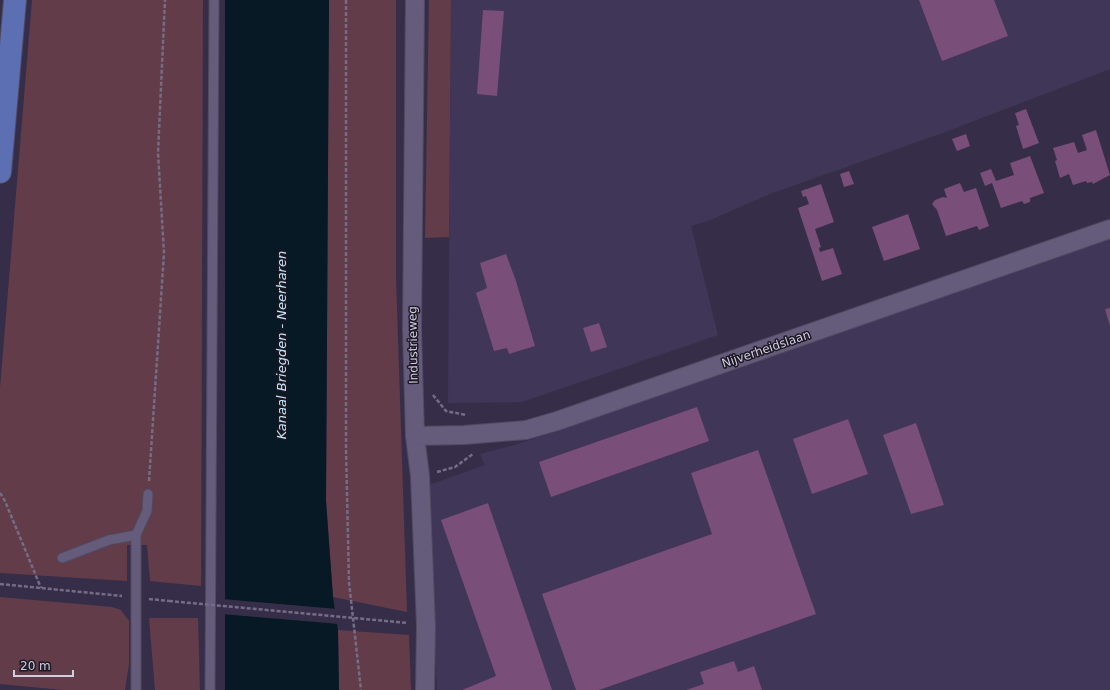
<svg xmlns="http://www.w3.org/2000/svg" width="1110" height="690" font-family="'DejaVu Sans',sans-serif">
<style>
.built{fill:#403658}
.green{fill:#623c49}
.water{fill:#061924}
.pier{fill:#362e49}
.building{fill:#794e78}
.lines{fill:none;stroke-linecap:round;stroke-linejoin:round}
.lane-casing{stroke:#504a61;stroke-width:11}
.street-casing{stroke:#504a61;stroke-width:20}
.primary-casing{stroke:#504a61;stroke-width:24}
.path{stroke:#746d85;stroke-width:2.5;stroke-dasharray:4 2;stroke-linecap:butt}
.lane{stroke:#645c7a;stroke-width:9}
.street{stroke:#645c7a;stroke-width:18}
.primary{stroke:#5c6fb2;stroke-width:22}
.path-bridge{stroke:#746d85;stroke-width:2.5;stroke-dasharray:4 2;stroke-linecap:butt}
.labels{text-anchor:middle;stroke-width:3;stroke-linejoin:round;paint-order:stroke}
.street-label{font-size:12px;fill:#d2cee0;stroke:#1c1925}
.water-label{font-size:13px;font-style:italic;fill:#c4e6fa;stroke:#1c1925}
</style>
<rect width="100%" height="100%" fill="#362e49"/>
<path class="built" d="M451,0H1110V69L945,132L770,194L708,221L691,226L718,335L522,402L448,403Z
M1110,239V690H437L429,485L485,465L480,454L515,445Z"/>
<path class="green" d="M32,0H203L201,586L150,581L147,545H127V581L0,573V388Z
M329,0H396V278L407,612L333,597L326,501Z
M429,0H451L449,237L425,238Z
M0,597L112,607L121,610L129,621V664L125,690H63L0,684Z
M149,618H198L200,690H155Z
M338,630L409,635L411,690H339Z"/>
<path class="water" d="M225,0H329L326,501L333,597L338,630L339,690H225Z"/>
<path class="pier" d="M223,599L337,609L339,624L222,614Z"/>
<path class="building" d="M919,0H994L1008,36L942,61Z
M483,10L504,11L497,96L477,94Z
M1026,109L1039,143L1023,149L1016,126L1019,125L1015,113Z
M1096,130L1110,175L1093,184L1092,182L1087,183L1086,181L1073,185L1069,174L1060,178L1055,161L1057,160L1053,148L1074,142L1078,153L1087,150L1082,135Z
M966,134L970,146L957,151L952,139Z
M1030,156L1044,193L1030,198V202L1024,204L1022,201L1001,208L992,183L985,186L980,173L991,169L996,181L1014,175L1010,163Z
M849,171L854,184L844,187L840,174Z
M960,183L964,192L976,188L989,226L979,230L977,226L946,236L937,210L932,204L935,200L943,197L947,198L944,189Z
M821,184L834,222L815,229L821,247L819,248L820,252L833,248L842,274L822,281L798,208L809,204L806,196L803,197L801,191Z
M908,214L920,249L884,261L872,227Z
M506,254L516,281L535,346L509,354L507,348L494,351L476,293L487,288L480,263Z
M1110,308V326L1105,309Z
M599,323L607,347L591,352L583,328Z
M697,407L709,441L551,497L539,462Z
M848,419L868,474L812,494L793,439Z
M916,423L944,505L911,514L883,435Z
M758,450L816,614L599,690H576L542,594L712,534L691,473Z
M488,503L552,690H462L496,676L441,520Z
M734,661L738,672L754,666L762,690H686L704,684L700,672Z"/>
<g class="lines">
<defs>
<path id="lane" d="M62,558L109,540L136,535
M136,690V535L147,511L148,494
M210,690L214,0"/>
<path id="street" d="M415,0L412,329L415,436L420,476L426,626L425,690
M415,436L464,435L526,430L557,421L1110,229"/>
<path id="primary" d="M0,172L15,0"/>
</defs>
<use href="#lane" class="lane-casing"/>
<use href="#street" class="street-casing"/>
<use href="#primary" class="primary-casing"/>
<path class="path" d="M346,0V449L349,582L361,690
M433,395L446,411L466,415
M437,472L455,467L473,454
M149,481L164,253L158,153L165,0
M0,493L5,501L41,588
M0,584L122,596
M149,599L169,601"/>
<use href="#lane" class="lane"/>
<use href="#street" class="street"/>
<use href="#primary" class="primary"/>
<path class="path-bridge" d="M169,601L408,623"/>
</g>
<g class="labels">
<g class="street-label">
<text transform="translate(413 345) rotate(-91)" y="4">Industrieweg</text>
<text transform="translate(766 349) rotate(-19)" y="4">Nijverheidslaan</text>
</g>
<g class="water-label">
<text transform="translate(281 345) rotate(-90)" y="5">Kanaal Briegden - Neerharen</text>
</g>
</g>
<path d="M14 670v6h59v-6" fill="none" stroke="#d2cee0" stroke-width="2"/>
<text x="20" y="670" font-size="12" fill="#d2cee0" stroke="#1c1925" stroke-width="3" paint-order="stroke">20 m</text>
</svg>
